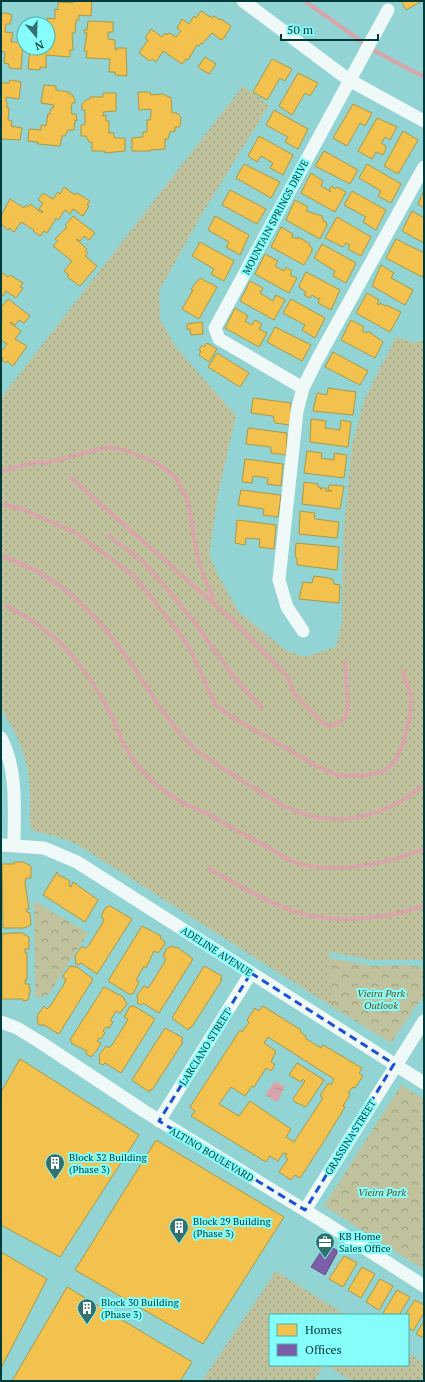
<svg xmlns="http://www.w3.org/2000/svg" width="425" height="1382" font-family="'PT Serif',serif">
<style>
.grass{fill:url(#grass-dots)}
.park{fill:url(#park-crowns)}
.water{fill:url(#water-ripples)}
.homes{fill:#f2c14e;stroke:#a99948;fill-rule:evenodd}
.offices{fill:#7b5ea7;stroke:#565487}
.lines{fill:none;stroke-linecap:round;stroke-linejoin:round}
.stream{stroke:#daa4ab;stroke-width:4}
.minor{stroke:#eef9f8;stroke-width:13}
.marked{fill:none;stroke:#1d4ed8;stroke-width:3;stroke-dasharray:8 5;stroke-linejoin:round}
.labels{text-anchor:middle;stroke-width:4;stroke-linejoin:round;paint-order:stroke}
.street-label{font-size:10px;fill:#003b3b;stroke:#84fdfb}
.park-label{font-size:10px;font-style:italic;fill:#694919;stroke:#84fdfb}
.poi-label{font-size:10px;fill:#003b3b;stroke:#84fdfb;text-anchor:start}
</style>
<defs>
<pattern id="grass-dots" width="8" height="8" patternUnits="userSpaceOnUse"><rect width="8" height="8" fill="#bfc29c"/><path d="M2 2h.1M6 6h.1" fill="none" stroke="#999f80" stroke-width="1.8" stroke-linecap="round"/></pattern>
<pattern id="park-crowns" width="20" height="18" patternUnits="userSpaceOnUse"><rect width="20" height="18" fill="#bfc29c"/><path d="M2 6a3 3 0 1 1 6 0M12 15a3 3 0 1 1 6 0" fill="none" stroke="#999f80"/></pattern>
<pattern id="water-ripples" width="26" height="14" patternUnits="userSpaceOnUse"><rect width="26" height="14" fill="#daa4ab"/><path d="M2 4q2-2 4 0t4 0M15 11q2-2 4 0t4 0" fill="none" stroke="#ae878c"/></pattern>
</defs>
<rect width="100%" height="100%" fill="#91d4d3"/>
<path class="grass" d="M243,86L269,105L202,214L159,291L160,319L175,346L236,416L219,490L209,554L218,575L238,611L285,650L305,657L336,647L342,623L343,538L352,444L365,398L396,337L415,343L424,340V960H373L329,952L331,1006L78,845L64,839L32,830C28,819 31,804 30,793C29,761 19,735 1,709V398Z
M276,1271L346,1315H270V1365H324L314,1381H202Z
M408,1353L424,1363V1381H352L325,1365H408Z"/>
<path class="park" d="M34,901L88,933L49,994L43,997L35,998Z
M329,958L373,966L405,965L424,967V997L415,1007L391,1043L331,1006Z
M401,1085L424,1099V1270L324,1206Z"/>
<path class="water" d="M275,1081L285,1087L277,1102L265,1095Z"/>
<path class="homes" d="M73,1H92L91,16L79,15V20H76L75,33H72L73,50H70V57L46,55V68L40,67V70L28,69L30,48H48V36H52V28H48L47,18L55,19V9L58,10V2L73,3Z
M401,1H422L406,10Z
M201,11L212,18L214,16L220,20L221,19L231,26L224,38L221,40L212,33L202,44L201,43L199,46L197,45L188,60L186,59L182,64L163,51L156,62L152,59L150,61L139,53L148,40L145,38L151,29L162,37L165,33L167,35L169,33L176,37L181,31L177,28L182,19L189,24L194,16L196,18Z
M6,13L12,15L10,24H6L5,32L13,33L11,42H23L21,69L9,68V64L4,63L5,52L1,51V14Z
M88,21L113,22V32H108V39L115,40V50H117V48H126L127,76L115,75V72H109L110,59L86,58L87,51H84L87,33H84V30H87Z
M205,57L216,64L209,74L198,67Z
M272,59L292,69L285,81L280,78L267,100L253,92Z
M298,73L318,83L310,96L305,93L292,115L279,106Z
M10,80L21,82L19,99L6,97V101L7,102V108H9L8,120L12,121L11,126L22,128L20,140L2,139L1,137V83H9Z
M44,85L56,86V90L69,92V94H72L75,100V103H72L71,111L72,114H76L77,121L75,120L74,130H68L65,136H62L60,146L38,144V142L28,141L29,129L41,130V125L46,126L48,114H50L51,108H53L54,105L41,103Z
M138,92H150L151,95L163,94L171,98L172,113H177L181,117L180,127H175V131L170,132L168,139H165V149L150,150V151H132V138L143,137V132H147V120H150L151,114V109L139,110Z
M103,93H116V111L103,112V116L106,115V121H109V133H114V138H125V151L105,153V151H92V142H89L86,136H81V125H85V110H82V104L86,100L90,99V97H103Z
M353,104L372,113L365,126L360,123L347,146L333,138Z
M274,110L308,129L298,149L285,142L288,137L266,125Z
M377,118L397,127L390,140L385,137L381,143L385,145L386,149L383,155L376,152L372,159L358,151Z
M403,131L418,140L398,174L384,166Z
M259,136L293,155L283,175L270,168L273,163L261,156L257,162L248,156Z
M324,151L358,170L350,184L315,166Z
M244,164L280,182L271,198L236,178Z
M367,164L401,184L391,203L378,196L381,191L359,178Z
M311,173L323,181L321,186L331,192L329,189L333,186L335,189L337,187L346,192L335,212L301,193Z
M64,187L75,195L77,193L90,201L87,205L89,206L83,216L73,209L70,214L65,210L58,220L56,218L47,233L44,231L40,236L33,231L34,230L21,222L14,232L9,228L8,230L1,224V216L10,199L24,208L26,205L28,207L30,204L42,213L43,212L39,209L43,203L38,200L43,193L53,199L58,192L60,194Z
M230,190L266,209L257,224L222,205Z
M424,190V208L418,204Z
M352,191L386,210L376,230L363,222L366,217L344,205Z
M295,200L308,207L306,211L322,216L323,221L326,222L327,225L320,239L286,220Z
M412,211L424,218V243L402,231Z
M73,216L95,233L89,240L84,236L80,241L76,239L87,249L85,251L88,253L85,256L97,266L80,286L67,277L69,275L64,271L72,261L53,246L58,241L55,239L67,227L65,225Z
M215,216L249,235L240,255L226,247L229,242L208,230Z
M337,217L371,237L361,256L348,249L350,245L346,243L343,247L325,238Z
M281,227L293,234L292,237L297,239L298,237L310,244L309,246L312,248V251L304,265L271,247Z
M396,239L424,253V273L422,277L386,258Z
M200,242L234,261L224,281L211,274L214,269L192,256Z
M322,244L356,263L346,283L333,276L335,271L314,258Z
M265,254L278,261L275,266L284,271L286,267L292,271L290,275L297,278L289,293L255,274Z
M381,265L394,273L391,278L413,290L405,305L372,286Z
M1,272L8,277L10,275L23,283L20,287L23,288L16,298L6,291L3,296L1,294Z
M306,272L340,290L331,310L318,303L320,298L318,299L312,295L310,298L304,295L306,292L300,288L299,286Z
M200,278L217,287L199,319L182,309L193,290L191,289Z
M250,281L263,288L260,293L273,301L276,295L285,300L274,320L240,301Z
M367,293L379,300L377,304L379,305L380,303L385,306L386,305L401,312L390,332L356,313Z
M8,299L30,316L24,323L19,320L15,325L11,322L10,323L21,331L15,339L27,346L13,366L7,361L5,363L2,360L3,358L1,356V352L7,344L1,340L2,311L1,308Z
M291,299L325,318L315,338L302,330L305,325L283,313Z
M235,308L248,316L245,321L252,325L255,320L262,324L259,329L267,333L259,347L225,328Z
M351,320L364,327L362,331L367,333L368,331L383,342L375,358L341,340Z
M202,322L203,334L191,335L190,329H187V324Z
M275,327L311,345L302,361L267,342Z
M207,343L217,349L209,362L199,355L201,351L199,350L202,345L204,347Z
M333,352L368,371L360,385L325,367Z
M217,353L249,373L240,387L208,367Z
M328,388L356,392L353,415L313,411L317,393L327,395Z
M253,398L291,403L290,425L275,423L273,416L251,413Z
M311,419L326,421L325,428L340,430L341,420L351,422L348,447L310,442Z
M248,428L287,433L286,455L271,453V447L246,444Z
M307,451L322,453L321,458L334,460V453L347,455L344,478L304,473Z
M245,459L283,464L281,486L267,484L268,478L253,476L252,483L242,482Z
M304,482L318,484V487H320L321,490V488H326V491H332L328,490L329,485L344,486L340,509L302,504Z
M241,490L281,495L278,517L263,515L264,509L238,505Z
M300,511L315,513L314,518L316,519L339,522L337,538L299,534Z
M237,520L276,525L274,549L259,547L260,539L246,538L245,545L235,543Z
M296,543L339,547L337,570L297,565V558L295,557Z
M314,576L329,578L333,580L334,584L340,585L339,603L299,599L303,582L312,583Z
M14,862H23L31,866V878H26L25,883L29,909H26L27,912L30,913L31,925L24,928H3L2,864H14Z
M57,872V874L70,881L69,886L71,887L73,882L98,900L85,922L43,895Z
M110,906L132,919L97,974L81,963L79,965L75,963L76,961L75,956L82,946L85,949L89,945L102,924L104,919L101,917L104,910L106,907Z
M142,926L161,936L160,938L165,942V944L158,953L154,951L146,968L144,966L136,980L139,982L133,994H129L108,981Z
M12,933H22L29,937V949H25V953H27V980H25V984H29L30,991L28,1000L23,1001V999H2V934Z
M172,946L176,948L177,947L193,959L159,1013L143,1003L141,1005L137,1003L138,1000L137,995L144,986L148,988L151,984L164,963L166,959L163,957L166,949Z
M70,966L77,967L93,979L59,1034L42,1024L41,1026L37,1023L38,1021L37,1016L44,1006L47,1009L51,1005L64,984L66,979L62,977Z
M204,966L222,976L220,979L222,980L191,1028L190,1027L188,1030L172,1018Z
M104,987L123,997L127,1004L120,1013L116,1011L110,1021L113,1022L109,1028L106,1027L103,1031L105,1033L101,1039L99,1038L97,1041L101,1043L97,1050L91,1057L86,1054L87,1051L71,1043L72,1042L70,1040Z
M134,1006L155,1019L121,1073L105,1063L103,1065L99,1063L100,1060L99,1055L106,1046L109,1048L112,1045L126,1023L128,1019L124,1017L128,1010L129,1007Z
M263,1006L301,1030L300,1032L306,1036L305,1038L321,1048L323,1045L362,1068L359,1073L363,1076L355,1088L353,1087L348,1093L350,1095L343,1106L345,1107L321,1146L300,1178L295,1175L291,1180L279,1172L288,1159L285,1157L287,1154L283,1153L278,1161L270,1156L266,1162L191,1116L195,1111L190,1107L240,1030L242,1032L249,1022L247,1020L255,1008L259,1011ZM268,1037L334,1079L331,1085L328,1083L320,1096L323,1098L294,1142L286,1137L291,1129L250,1101L239,1116L219,1104L231,1087L245,1096L252,1086L254,1087L266,1068L271,1071L275,1065L271,1062L276,1051L264,1043Z
M165,1028L183,1038L181,1041L183,1042L152,1090L151,1089L149,1092L132,1080Z
M20,1059L139,1135L60,1257L1,1225V1092Z
M297,1063L324,1080L306,1107L295,1102L293,1099L305,1081L303,1079L301,1082L289,1075Z
M156,1140L284,1217L203,1344L75,1270Z
M1,1252L47,1279L1,1368Z
M344,1256L357,1263L343,1287L329,1279Z
M362,1267L375,1274L361,1298L348,1290Z
M380,1279L393,1286L379,1310L366,1302Z
M67,1287L192,1362L180,1381H12Z
M397,1290L410,1297L399,1315H387L383,1313Z
M415,1300L424,1305V1313L413,1331L408,1327V1315H405Z
M424,1321V1338L416,1334Z"/>
<path class="offices" d="M326,1244L338,1251L325,1275L311,1267Z"/>
<g class="lines">
<path class="stream" d="M305,1L375,51L424,77
M1,471L38,462L46,463L108,447L124,450L159,464L176,478L188,501L198,560L213,599
M71,478L228,616L287,676L295,695L321,721L328,726L335,725L345,718L348,707L345,662
M1,504L22,509L76,533L133,575L170,621L189,647L215,704L227,714L322,769L342,776L366,775L384,771L396,760L404,740L410,716L411,696L403,672
M109,536L145,563L192,619L237,681L262,708
M1,556C61,575 98,616 133,666C151,693 167,721 190,744C203,758 224,768 240,779C254,788 269,798 284,806C330,830 386,819 424,784
M7,606C56,631 85,664 110,713C119,731 124,750 138,766C148,778 161,789 174,798C185,805 200,810 212,816C232,828 252,839 273,850C279,854 285,858 291,861C331,876 386,864 424,849
M209,869C239,885 270,905 303,914C343,924 385,918 424,906"/>
<path class="minor" d="M243,1L349,80L424,121
M303,388L219,339L215,328L388,10
M303,631L287,607L279,580L297,411L303,388L317,360L424,167
M1,738C18,771 14,809 14,845
M1,845L44,848L77,862L424,1083
M1,1022L17,1028L40,1042L144,1111L324,1222L424,1286
M159,1121L251,973
M305,1210L424,1021"/>
</g>
<path class="marked" d="M251,973L394,1064L305,1210L159,1121Z"/>
<defs>
<symbol id="building-pin" viewBox="-11 -11 22 30"><path d="M0 17L-7.5 6A9.5 9.5 0 1 1 7.5 6Z" fill="#337170" stroke="#84fdfb"/><path d="M-4-6H4V6H1V3H-1V6H-4ZM-2.5-4.3h1.7v1.8h-1.7ZM.8-4.3h1.7v1.8H.8ZM-2.5-1h1.7V.8h-1.7ZM.8-1h1.7V.8H.8Z" fill="#fff"/></symbol>
<symbol id="office-pin" viewBox="-11 -11 22 30"><path d="M0 17L-7.5 6A9.5 9.5 0 1 1 7.5 6Z" fill="#337170" stroke="#84fdfb"/><path d="M-6-3h4V-5.5h4V-3h4V5H-6ZM-1-4.5V-3h2v-1.5ZM-6 0V1H6V0Z" fill="#fff"/></symbol>
</defs>
<g fill-rule="evenodd">
<use href="#building-pin" x="44" y="1152" width="22" height="30"/>
<use href="#building-pin" x="168" y="1216" width="22" height="30"/>
<use href="#office-pin" x="314" y="1231" width="22" height="30"/>
<use href="#building-pin" x="76" y="1297" width="22" height="30"/>
</g>
<g class="labels">
<g class="street-label">
<text transform="translate(275 217) rotate(-62)" y="4">MOUNTAIN SPRINGS DRIVE</text>
<text transform="translate(217 951) rotate(33)" y="4">ADELINE AVENUE</text>
<text transform="translate(205 1047) rotate(-58)" y="4">LARCIANO STREET</text>
<text transform="translate(350 1137) rotate(-58)" y="4">GRASSINA STREET</text>
<text transform="translate(212 1154) rotate(31)" y="4">ALTINO BOULEVARD</text>
</g>
<g class="park-label">
<text x="381" y="997">Vieira Park<tspan x="381" dy="12">Outlook</tspan></text>
<text x="382" y="1196">Vieira Park</text>
</g>
<g class="poi-label">
<text x="69" y="1161">Block 32 Building<tspan x="69" dy="12">(Phase 3)</tspan></text>
<text x="193" y="1225">Block 29 Building<tspan x="193" dy="12">(Phase 3)</tspan></text>
<text x="339" y="1240">KB Home<tspan x="339" dy="12">Sales Office</tspan></text>
<text x="101" y="1306">Block 30 Building<tspan x="101" dy="12">(Phase 3)</tspan></text>
</g>
</g>
<rect width="425" height="1382" fill="none" stroke="#003b3b" stroke-width="4"/>
<rect x="269" y="1314" width="140" height="52" fill="#84fdfb" stroke="#4fafae"/>
<rect x="277" y="1324" width="20" height="12" fill="#f2c14e" stroke="#4fafae"/>
<text x="305" y="1334" font-size="12" fill="#003b3b">Homes</text>
<rect x="277" y="1344" width="20" height="12" fill="#7b5ea7" stroke="#4fafae"/>
<text x="305" y="1354" font-size="12" fill="#003b3b">Offices</text>
<g transform="translate(36 36) rotate(161)"><circle r="19" fill="#84fdfb" stroke="#4fafae"/>
<path d="M0-3L7 15L0 10L-7 15Z" fill="#337170"/>
<text y="-6" font-size="11" font-weight="bold" text-anchor="middle" fill="#003b3b">N</text>
</g>
<path d="M281 34v6h97v-6" fill="none" stroke="#003b3b" stroke-width="2"/>
<text x="287" y="34" font-size="12" fill="#003b3b" stroke="#84fdfb" stroke-width="3" paint-order="stroke">50 m</text>
</svg>
